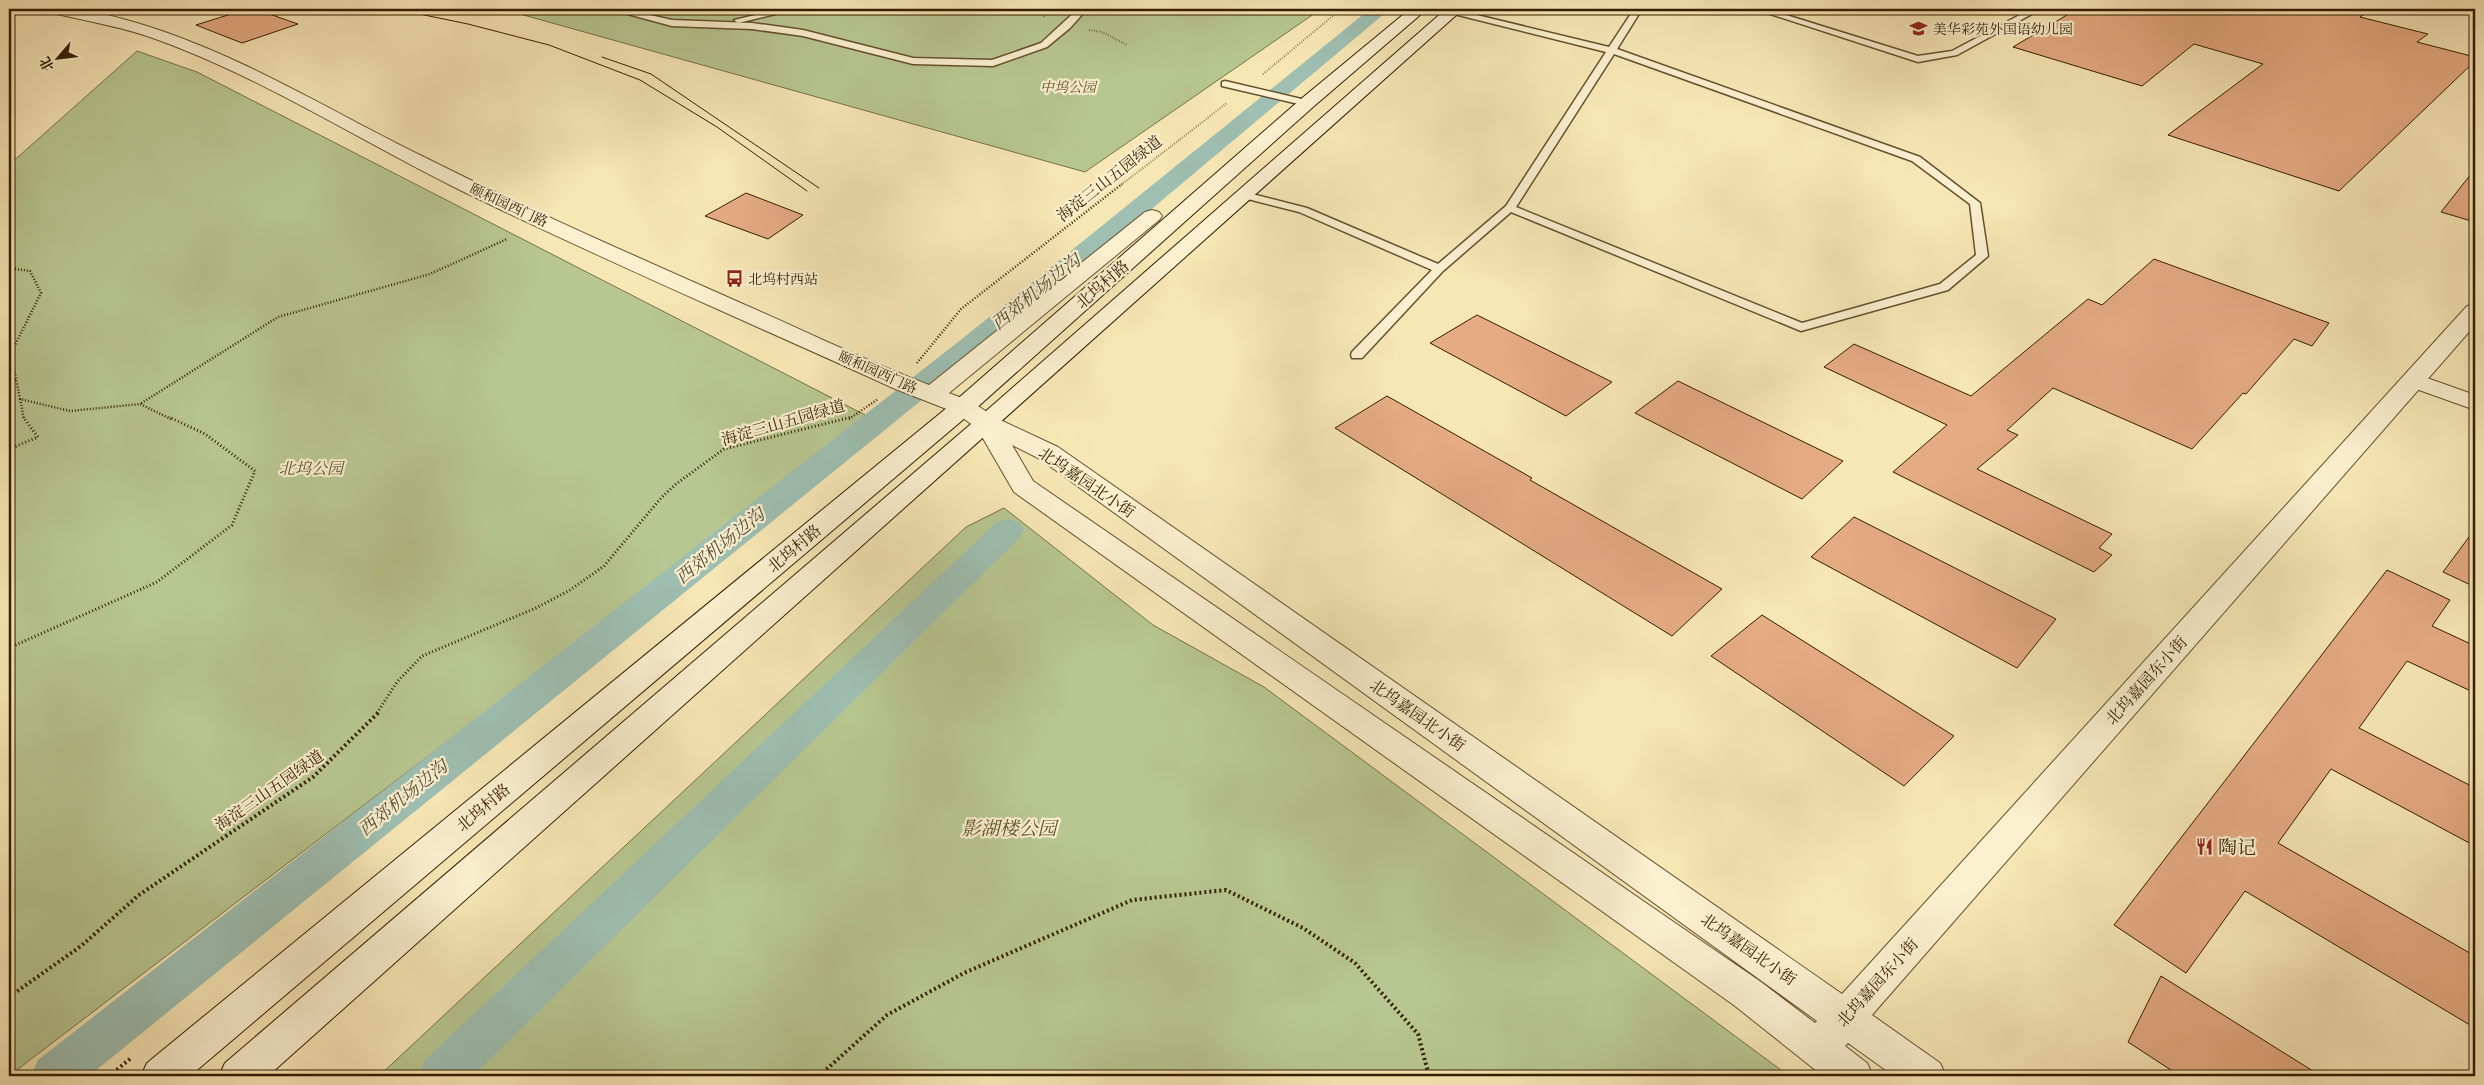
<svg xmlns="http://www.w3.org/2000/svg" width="2484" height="1085" font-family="'IM FELL Double Pica','Noto Serif SC',serif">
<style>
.green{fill:#b8c791;stroke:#767248}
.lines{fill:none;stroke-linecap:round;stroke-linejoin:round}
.canal{fill:#9ebfb2;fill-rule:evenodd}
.building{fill:#e5ab83;stroke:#341d00}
.service-casing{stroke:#65502d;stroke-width:3}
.minor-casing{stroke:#65502d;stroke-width:2}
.tertiary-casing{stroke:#65502d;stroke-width:2}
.secondary-casing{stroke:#341d00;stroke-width:2}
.path-far3{stroke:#341d00;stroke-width:2;stroke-dasharray:0.5 2;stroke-linecap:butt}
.path-far2{stroke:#341d00;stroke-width:2.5;stroke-dasharray:1 2;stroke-linecap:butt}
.path-far1{stroke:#341d00;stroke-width:3;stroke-dasharray:1 2.5;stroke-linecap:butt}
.path{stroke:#341d00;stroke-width:4;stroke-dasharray:2 3;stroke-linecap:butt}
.service{fill:#faefcf;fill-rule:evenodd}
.minor{fill:#faefcf;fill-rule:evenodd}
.tertiary{fill:#faefcf;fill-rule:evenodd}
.secondary{fill:#faefcf;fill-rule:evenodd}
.tram{stroke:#341d00;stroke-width:1}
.labels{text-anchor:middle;stroke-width:4.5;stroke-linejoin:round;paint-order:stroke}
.far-poi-label{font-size:14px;fill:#341d00;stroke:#faefcf;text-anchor:start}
.far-park-label{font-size:14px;font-style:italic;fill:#5c502c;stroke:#faefcf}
.far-street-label{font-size:14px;fill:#341d00;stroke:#faefcf}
.street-label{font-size:16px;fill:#341d00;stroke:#faefcf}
.park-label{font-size:16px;font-style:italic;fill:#5c502c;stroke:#faefcf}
.water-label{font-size:18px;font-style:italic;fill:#544e35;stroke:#faefcf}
.near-park-label{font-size:19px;font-style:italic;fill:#5c502c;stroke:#faefcf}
.near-poi-label{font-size:19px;fill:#341d00;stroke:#faefcf;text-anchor:start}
</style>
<rect width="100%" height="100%" fill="#f7e7b5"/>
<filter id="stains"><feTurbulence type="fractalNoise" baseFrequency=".004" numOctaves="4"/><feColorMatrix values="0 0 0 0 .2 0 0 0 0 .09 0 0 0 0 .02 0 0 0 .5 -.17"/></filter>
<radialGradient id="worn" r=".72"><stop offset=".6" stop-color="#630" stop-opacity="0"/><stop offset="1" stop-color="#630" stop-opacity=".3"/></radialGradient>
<path class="green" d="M502,9H1321L1085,172Z
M137,51L197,72L871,418L9,1076V165Z
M1004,508L1153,625L1264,687L1789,1076H379L966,527Z"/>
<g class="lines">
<path class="canal" d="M1370,9H1390L987,347L89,1076H31L38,1060L967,335Z
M1008,519L1019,522L1024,530L1019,538L473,1076H418L425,1060L997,522Z"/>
</g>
<path class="building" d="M247,9H255L298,24L242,43L196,25Z
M2077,9H2372L2360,17L2428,34L2417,42L2475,57V61L2339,191L2168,135L2263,64L2194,44L2142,86L2013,47Z
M2475,169V222L2441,212Z
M746,193L803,215L768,239L705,216Z
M2154,259L2329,323L2312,346L2294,339L2246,394L2243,393L2192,449L2053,388L2007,430L2018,435L1977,469L2112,534L2099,548L2112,555L2094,572L1893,472L1947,425L1824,367L1854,344L1971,396L2088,299L2102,305Z
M1477,315L1612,382L1566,416L1430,343Z
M1678,381L1843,461L1802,499L1635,413Z
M1387,396L1532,478L1530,480L1722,589L1672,636L1335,428Z
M1854,517L2056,619L2017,668L1811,557Z
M2475,529V587L2443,572Z
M2387,570L2450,600L2432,626L2475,646V693L2407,661L2359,728L2475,788V846L2331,769L2278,843L2475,956V1028L2245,891L2186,973L2114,925Z
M1762,615L1954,736L1904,786L1711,656Z
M2161,976L2321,1076H2180L2128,1042Z"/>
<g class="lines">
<defs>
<path id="service" d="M609,9H623L672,20L752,23L803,30L913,58L992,60L1041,43L1078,9H1087L1070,28L1047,47L993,66L913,64L803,36L752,29L672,26Z
M781,9H797L738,23L734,20Z
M1389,9H1405L1418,13L1414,16Z
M1452,9L1609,47L1634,9H1642L1617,49L1920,157L1980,203L1988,256L1948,290L1801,331L1511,212L1443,271L1362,358H1352L1351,355L1352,352L1432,270L1299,212L1240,197V193L1244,192L1307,208L1438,264L1506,206L1606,52L1450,13L1449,11ZM1614,54L1912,161L1970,204L1976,255L1940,284L1802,323L1516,207Z
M1755,9H1767L1918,56L1952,51L2031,9H2041L1957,55L1918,62Z
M1225,81L1310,101L1312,103L1307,106L1222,86V82Z"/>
<path id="minor" d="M2413,373L2475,395V410L2405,385L2401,380L2405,375Z"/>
<path id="tertiary" d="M47,9C79,7 107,14 137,23C238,53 328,110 422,156C527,209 635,256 743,304C805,331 866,361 929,385L1145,212L1152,210L1159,212L1162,216L1159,220L949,393L972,402L996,418L1058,447L1842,994L2467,306L2475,304V325L1872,1015L1940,1063L1946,1076H1894L1848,1043L1845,1046L1867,1063L1873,1076H1823L1735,1006L1014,492L977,428L954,412L893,388C750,323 606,261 466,193C360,141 256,73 144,35C113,25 81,20 49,12ZM1012,445L1040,459L1817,1021L1815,1023L1761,982L1033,481Z"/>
<path id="secondary" d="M1410,9H1427L1313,107L972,412L190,1076H141L147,1063L954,402L1301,99Z
M1446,9H1463L268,1076H219L225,1063L978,418Z"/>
</defs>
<use href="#service" class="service-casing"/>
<use href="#minor" class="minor-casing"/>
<use href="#tertiary" class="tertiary-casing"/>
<use href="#secondary" class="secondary-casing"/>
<path class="path-far3" d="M1037,9L1045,17
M1089,30L1102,32L1127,45
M1263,74L1341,9
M1121,185L1227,103"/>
<path class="path-far2" d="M9,268L30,271L41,293L11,353L20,399L70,411L140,404
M917,363L961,309L1122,184
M9,379H16
M20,399L24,419
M171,419L140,404L278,317L430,274L507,239
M849,419L878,399"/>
<path class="path-far1" d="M9,449L38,437L23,417
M9,648L157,582L232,525L255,471L205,434L169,417
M377,713L397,682L422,656L536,608L570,590L604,566L661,498L676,484L724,449L852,417"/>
<path class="path" d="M9,997L81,946L139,895L313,777L379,712
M109,1076L130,1059
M819,1076L887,1015L964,973L1132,900L1226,890L1303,928L1355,963L1418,1034L1429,1076"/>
<use href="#service" class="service"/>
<use href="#minor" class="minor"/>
<use href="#tertiary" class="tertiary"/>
<use href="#secondary" class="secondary"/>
<path class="tram" d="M395,9L468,24L549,45L640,80L717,127L807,191
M602,57L651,74L819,188"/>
</g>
<defs>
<symbol id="school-bare" viewBox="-9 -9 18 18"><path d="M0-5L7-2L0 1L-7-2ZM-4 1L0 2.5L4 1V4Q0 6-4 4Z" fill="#8f2418" stroke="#faefcf" stroke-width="2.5" paint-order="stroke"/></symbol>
<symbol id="bus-bare" viewBox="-9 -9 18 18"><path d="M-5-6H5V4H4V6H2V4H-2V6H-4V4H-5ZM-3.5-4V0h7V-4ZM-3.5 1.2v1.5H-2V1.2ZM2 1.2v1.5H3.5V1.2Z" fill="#8f2418" stroke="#faefcf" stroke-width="2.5" paint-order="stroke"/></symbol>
<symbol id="restaurant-bare" viewBox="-9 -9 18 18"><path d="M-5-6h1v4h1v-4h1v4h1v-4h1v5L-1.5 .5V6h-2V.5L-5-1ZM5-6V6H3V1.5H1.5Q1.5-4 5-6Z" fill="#8f2418" stroke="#faefcf" stroke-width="2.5" paint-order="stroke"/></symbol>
</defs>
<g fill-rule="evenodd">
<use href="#school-bare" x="1906" y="16" width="25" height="25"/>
<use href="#bus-bare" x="722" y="266" width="25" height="25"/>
<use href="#restaurant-bare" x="2192" y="834" width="25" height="25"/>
</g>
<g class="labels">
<g class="far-poi-label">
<text x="1933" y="34">美华彩苑外国语幼儿园</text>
<text x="748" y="284">北坞村西站</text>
</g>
<g class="far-park-label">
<text x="1068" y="92">中坞公园</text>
</g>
<g class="far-street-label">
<text transform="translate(509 205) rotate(25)" y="5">颐和园西门路</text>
<text transform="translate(878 372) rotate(24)" y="5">颐和园西门路</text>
</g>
<g class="street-label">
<text transform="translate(1109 178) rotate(-38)" y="6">海淀三山五园绿道</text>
<text transform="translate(1102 284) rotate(-41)" y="6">北坞村路</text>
<text transform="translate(783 422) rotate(-16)" y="6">海淀三山五园绿道</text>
<text transform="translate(1087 482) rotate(34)" y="6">北坞嘉园北小街</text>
<text transform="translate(794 548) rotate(-40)" y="6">北坞村路</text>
<text transform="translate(2146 680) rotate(-48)" y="6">北坞嘉园东小街</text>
<text transform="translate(1418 715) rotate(35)" y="6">北坞嘉园北小街</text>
<text transform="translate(269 790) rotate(-35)" y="6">海淀三山五园绿道</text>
<text transform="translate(483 807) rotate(-40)" y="6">北坞村路</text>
<text transform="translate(1749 949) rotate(35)" y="6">北坞嘉园北小街</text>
<text transform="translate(1877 982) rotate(-48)" y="6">北坞嘉园东小街</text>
</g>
<g class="park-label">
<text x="311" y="474">北坞公园</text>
</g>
<g class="water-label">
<text transform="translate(1036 292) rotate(-39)" y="6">西郊机场边沟</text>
<text transform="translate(720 546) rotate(-39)" y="6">西郊机场边沟</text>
<text transform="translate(403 798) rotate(-39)" y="6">西郊机场边沟</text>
</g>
<g class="near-park-label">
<text x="1009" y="835">影湖楼公园</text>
</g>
<g class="near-poi-label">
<text x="2218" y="854">陶记</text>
</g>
</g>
<rect width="2484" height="1085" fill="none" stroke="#f7e7b5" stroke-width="30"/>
<rect x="10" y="10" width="2464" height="1065" fill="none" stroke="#341d00" stroke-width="2.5"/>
<rect x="15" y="15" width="2454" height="1055" fill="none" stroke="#341d00"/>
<g transform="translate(58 58) rotate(242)" stroke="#faefcf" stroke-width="4" paint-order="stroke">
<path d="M0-4L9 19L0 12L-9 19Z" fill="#341d00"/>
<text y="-8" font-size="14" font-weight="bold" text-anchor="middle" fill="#341d00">北</text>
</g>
<rect width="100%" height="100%" filter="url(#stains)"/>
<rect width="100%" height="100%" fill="url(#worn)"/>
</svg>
